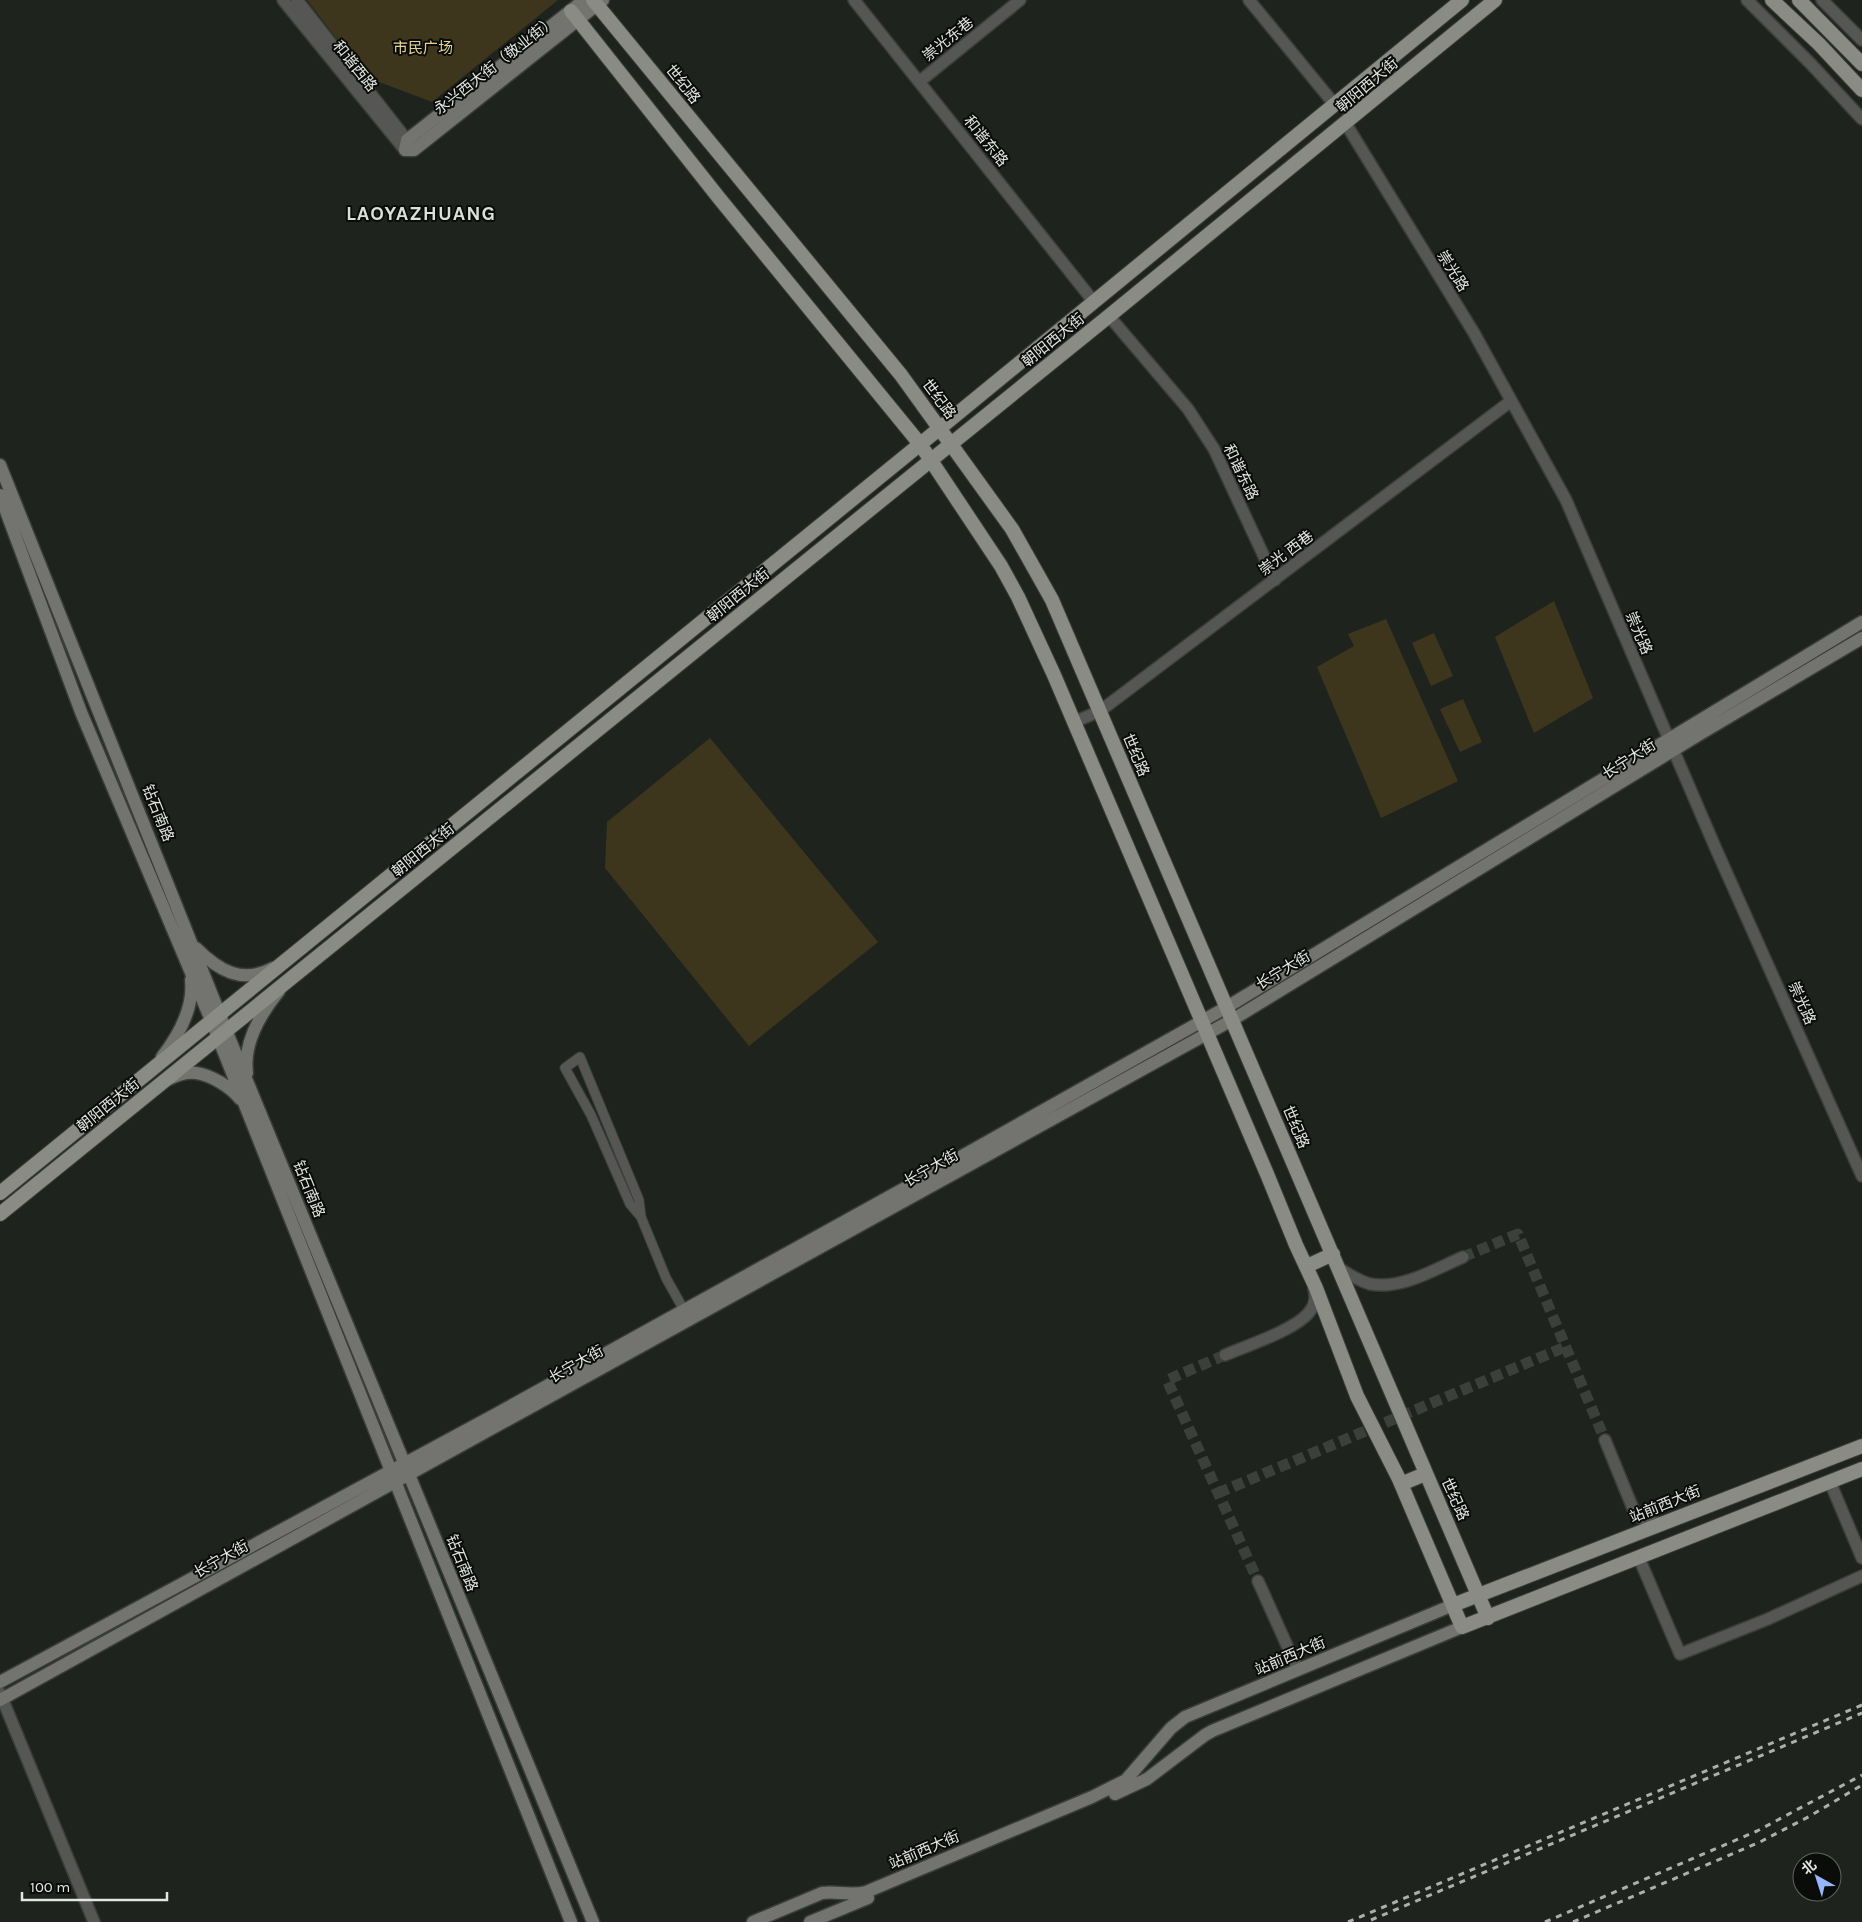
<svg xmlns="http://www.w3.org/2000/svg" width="1862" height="1922" font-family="Karla,'Noto Sans SC',sans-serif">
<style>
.green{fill:#3d361d}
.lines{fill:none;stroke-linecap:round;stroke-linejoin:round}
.tertiary-tunnel{stroke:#3c403b;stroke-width:11;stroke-dasharray:11 5.5;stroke-linecap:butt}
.minor-casing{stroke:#3a3e39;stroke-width:11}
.tertiary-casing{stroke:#3a3e39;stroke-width:14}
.secondary-casing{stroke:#3a3e39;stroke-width:15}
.primary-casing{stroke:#3a3e39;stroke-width:16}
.minor{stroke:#565754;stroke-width:9}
.tertiary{stroke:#565754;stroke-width:11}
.secondary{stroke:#737470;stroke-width:12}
.primary{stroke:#8a8b85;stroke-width:14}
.rail{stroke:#acafab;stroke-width:3;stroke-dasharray:6 6;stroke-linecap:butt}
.labels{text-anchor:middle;stroke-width:4;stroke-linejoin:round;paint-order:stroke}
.street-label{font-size:15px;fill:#e3e6e2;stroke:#0a0c0a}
.park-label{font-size:15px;fill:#e6d396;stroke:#0a0c0a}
.district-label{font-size:20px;font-weight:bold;letter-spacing:1px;fill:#dbe1da;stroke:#0a0c0a}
</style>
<rect width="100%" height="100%" fill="#1f231e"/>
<path class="green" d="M307,0H558L432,102L366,77Z
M1554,601L1593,698L1534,733L1495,637Z
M1386,619L1458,781L1381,818L1317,667L1354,646L1348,634Z
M1434,633L1453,676L1431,686L1412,643Z
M1463,699L1482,742L1460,752L1440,709Z
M710,738L878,942L749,1046L605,868L607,822Z"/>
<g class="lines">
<path class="tertiary-tunnel" d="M1463,1257L1518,1234L1605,1440
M1225,1355L1167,1380L1258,1581
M1218,1493L1565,1347"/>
<defs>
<path id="minor" d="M641,1217L639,1200L580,1057L565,1068L591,1115L630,1204L641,1217L666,1278L684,1310"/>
<path id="tertiary" d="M283,0L405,150
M297,0L407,140
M854,0L1094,302
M1249,0L1335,105
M1747,0L1811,64L1862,119
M1822,0L1862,40
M919,82L1020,0
M1346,124L1474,333L1566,500L1716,849L1862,1176
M1109,316L1188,409L1214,449L1275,580
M1074,722L1100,711L1511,401
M1339,1268C1348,1274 1359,1281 1370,1284C1402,1290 1435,1269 1463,1257
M1225,1355C1246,1346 1298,1329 1310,1311C1315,1305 1316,1296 1314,1289
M1605,1440L1634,1511C1642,1521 1649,1523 1661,1523
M1830,1482L1862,1558
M1639,1558L1680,1654L1768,1619L1862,1576
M1258,1581L1298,1670
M0,1693L94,1922"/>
<path id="secondary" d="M584,0L407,140L405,150H414L603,0
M0,465L226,1030L593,1922
M0,495L81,712L211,1020L571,1922
M196,948C218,970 242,985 273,968
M162,1057C179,1035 194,1008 191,980
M247,1073C243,1043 261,1013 279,991
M169,1079C177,1075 187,1072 196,1073C211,1075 231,1087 240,1099
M0,1682L498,1413L914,1183L1227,1007L1862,622
M0,1700L1232,1020L1700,734L1862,638
M1115,1794L1147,1779L1205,1735L1212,1731L1462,1627
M753,1922L822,1893C837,1891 850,1896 866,1892L1092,1797L1126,1780L1171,1728L1185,1717L1453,1605
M810,1922L868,1898"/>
<path id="primary" d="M593,0L901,375L1012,529L1052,600L1488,1618
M1772,0L1819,44L1862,90
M1799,0L1862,64
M571,11L719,198L920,444L1001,566L1018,597L1054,675L1267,1174L1296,1245L1316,1288L1357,1396L1399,1479L1462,1627L1862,1469
M0,1193L940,428L1462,0
M0,1214L1109,316L1495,0
M1307,1266L1333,1254
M1401,1484L1425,1474
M1453,1605L1862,1446"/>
</defs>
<use href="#minor" class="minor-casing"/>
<use href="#tertiary" class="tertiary-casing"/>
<use href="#secondary" class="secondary-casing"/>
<use href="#primary" class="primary-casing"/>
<use href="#minor" class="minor"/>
<use href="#tertiary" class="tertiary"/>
<use href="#secondary" class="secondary"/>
<use href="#primary" class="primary"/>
<path class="rail" d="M1371,1920L1862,1713
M1348,1922L1862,1705
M1545,1922L1757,1831L1862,1775
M1573,1922L1760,1842L1810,1816L1862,1785"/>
</g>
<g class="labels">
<g class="street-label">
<text transform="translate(948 39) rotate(-39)" y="5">崇光东巷</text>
<text transform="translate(495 65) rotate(-38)" y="5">永兴西大街（敬业街）</text>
<text transform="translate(355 66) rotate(51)" y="5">和谐西路</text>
<text transform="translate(683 84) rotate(51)" y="5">世纪路</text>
<text transform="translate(1367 85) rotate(-40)" y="5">朝阳西大街</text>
<text transform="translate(986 141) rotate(51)" y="5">和谐东路</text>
<text transform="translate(1453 271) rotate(58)" y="5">崇光路</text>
<text transform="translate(1053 340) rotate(-39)" y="5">朝阳西大街</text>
<text transform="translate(939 399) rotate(53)" y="5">世纪路</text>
<text transform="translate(1241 472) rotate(64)" y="5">和谐东路</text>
<text transform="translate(1286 553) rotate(-37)" y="5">崇光 西巷</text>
<text transform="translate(738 595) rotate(-39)" y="5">朝阳西大街</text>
<text transform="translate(1639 633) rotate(67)" y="5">崇光路</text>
<text transform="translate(1136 755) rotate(67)" y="5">世纪路</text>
<text transform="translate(1629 759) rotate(-32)" y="5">长宁大街</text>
<text transform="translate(158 813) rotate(68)" y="5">钻石南路</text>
<text transform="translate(423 850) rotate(-39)" y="5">朝阳西大街</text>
<text transform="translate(1283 970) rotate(-31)" y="5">长宁大街</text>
<text transform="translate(1802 1003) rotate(66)" y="5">崇光路</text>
<text transform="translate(108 1105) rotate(-39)" y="5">朝阳西大街</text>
<text transform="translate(1296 1127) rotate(67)" y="5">世纪路</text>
<text transform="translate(931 1168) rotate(-29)" y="5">长宁大街</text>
<text transform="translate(309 1189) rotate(68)" y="5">钻石南路</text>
<text transform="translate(576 1364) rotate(-29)" y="5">长宁大街</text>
<text transform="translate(1455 1499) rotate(65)" y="5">世纪路</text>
<text transform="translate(1665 1504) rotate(-22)" y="5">站前西大街</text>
<text transform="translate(221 1559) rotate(-29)" y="5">长宁大街</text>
<text transform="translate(462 1563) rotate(68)" y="5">钻石南路</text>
<text transform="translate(1290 1656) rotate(-23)" y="5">站前西大街</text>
<text transform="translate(924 1850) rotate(-23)" y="5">站前西大街</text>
</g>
<g class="park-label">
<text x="423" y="53">市民广场</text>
</g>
<g class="district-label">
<text x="421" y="220">LAOYAZHUANG</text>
</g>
</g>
<g transform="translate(1817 1877) rotate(321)"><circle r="24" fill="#0a0c0a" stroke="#616360"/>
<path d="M0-4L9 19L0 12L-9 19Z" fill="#97b6fd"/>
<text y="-8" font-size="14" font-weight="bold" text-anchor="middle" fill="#e3e6e2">北</text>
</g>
<path d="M22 1892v8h145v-8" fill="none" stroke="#e3e6e2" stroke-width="2.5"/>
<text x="30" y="1892" font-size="15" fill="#e3e6e2" stroke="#0a0c0a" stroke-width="4" paint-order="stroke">100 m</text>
</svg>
